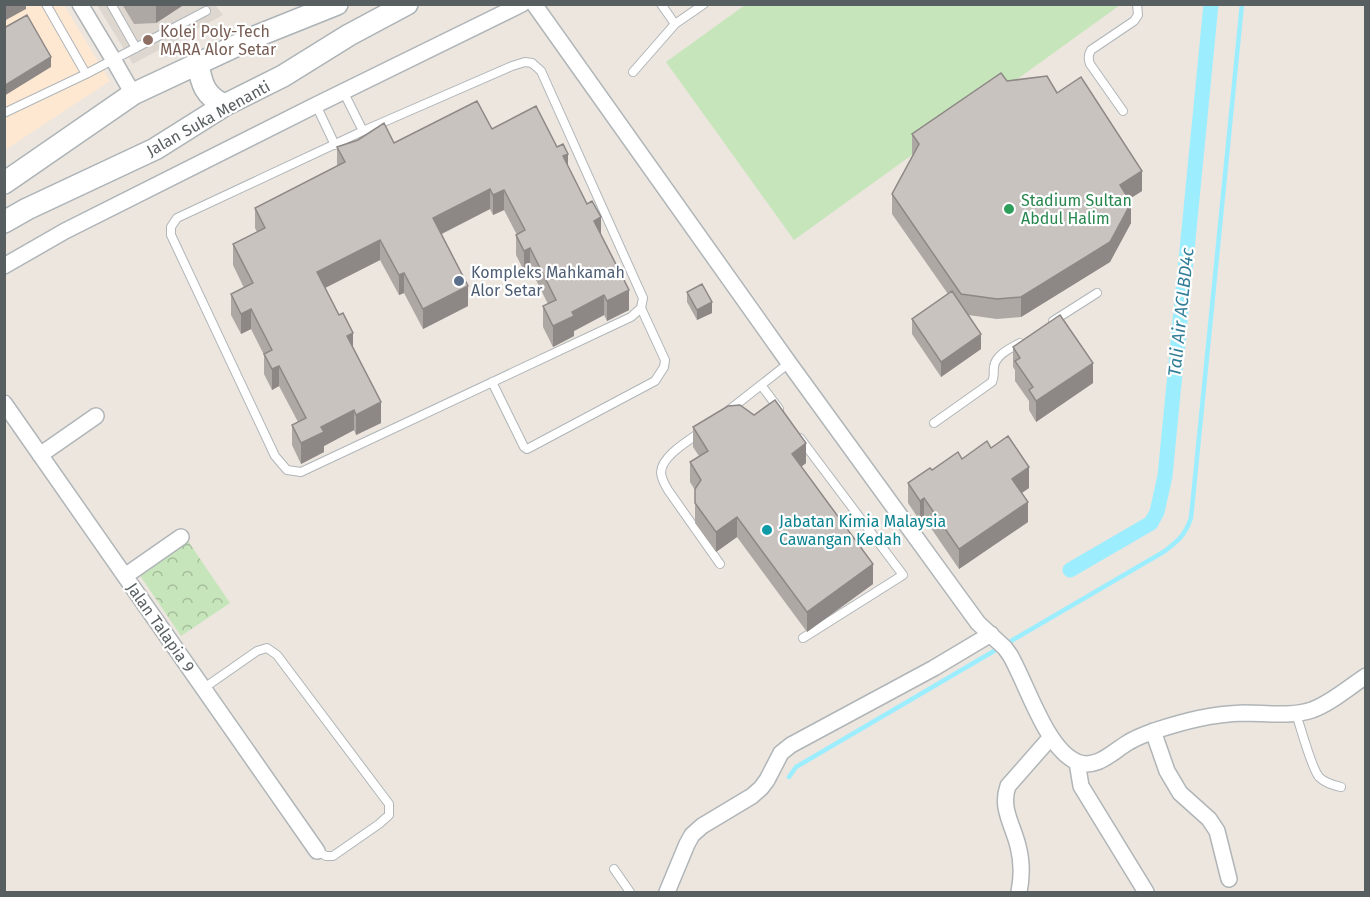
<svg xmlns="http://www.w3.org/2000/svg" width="1370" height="897" font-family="'Fira Sans',sans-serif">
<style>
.commercial{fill:#fee8d2}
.education{fill:#ded7d0}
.park{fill:url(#park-crowns)}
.pitch{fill:#c6e5bb}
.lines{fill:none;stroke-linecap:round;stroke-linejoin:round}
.stream{stroke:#9ceeff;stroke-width:4.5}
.canal{stroke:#9ceeff;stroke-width:15}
.service-casing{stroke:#b0b5b8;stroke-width:10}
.minor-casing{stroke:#b0b5b8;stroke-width:18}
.secondary-casing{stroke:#acb3b6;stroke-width:24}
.service{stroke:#fff;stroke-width:8}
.minor{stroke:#fff;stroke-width:15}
.secondary{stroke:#fff;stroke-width:21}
.wall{fill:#ada8a4}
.shaded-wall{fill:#8d8886}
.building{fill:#c9c3bf;stroke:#8d8886;stroke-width:1.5}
.education-dot{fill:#8d6e63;stroke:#fff;stroke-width:2}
.leisure-dot{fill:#2e9e5b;stroke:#fff;stroke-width:2}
.service-dot{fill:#5c6f8a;stroke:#fff;stroke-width:2}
.culture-dot{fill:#0f9aa8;stroke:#fff;stroke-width:2}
.labels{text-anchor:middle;stroke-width:4.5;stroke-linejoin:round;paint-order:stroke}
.education-label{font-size:16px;fill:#785e54;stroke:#fff;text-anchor:start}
.street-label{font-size:16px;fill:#585f61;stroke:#fff}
.leisure-label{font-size:16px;fill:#27864d;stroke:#fff;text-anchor:start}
.service-label{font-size:16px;fill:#4e5e75;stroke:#fff;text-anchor:start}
.culture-label{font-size:16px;fill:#0d838f;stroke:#fff;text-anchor:start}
.water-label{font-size:18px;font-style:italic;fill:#337e97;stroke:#fff}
</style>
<defs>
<pattern id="park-crowns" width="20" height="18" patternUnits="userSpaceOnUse" patternTransform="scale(1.5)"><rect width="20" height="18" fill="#c6e5bb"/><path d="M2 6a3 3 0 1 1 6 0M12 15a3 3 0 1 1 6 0" fill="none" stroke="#a4bd9b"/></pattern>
</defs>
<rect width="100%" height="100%" fill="#ece6df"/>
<path class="commercial" d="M5,5H64L110,81L5,150Z"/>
<path class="education" d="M97,5H215L223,15L133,64Z"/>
<path class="park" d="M188,541L230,603L181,636L139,574Z"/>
<path class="pitch" d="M745,5H1120L794,240L666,62Z"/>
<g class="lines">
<path class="stream" d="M1011,641L1165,551C1179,540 1185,535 1191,518L1242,4
M789,777L796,767L994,651"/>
<path class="canal" d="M1070,570L1151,523L1157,512L1165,476L1211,4"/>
<defs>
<path id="service" d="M46,4L86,74L206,11
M111,4L136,48
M661,4L675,24
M525,62L532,63L541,71L643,298L641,308L631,317L301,472L287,470L275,456L171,235V227L177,218L363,131L512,66Z
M633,72L675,24L704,4
M343,91L363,131
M316,105L335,145
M1123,111L1090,64C1088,59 1088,55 1091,50L1134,21L1138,15L1137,4
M4,113L86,74
M1053,321L1097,293
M492,382L524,447L527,449L529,448L655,381L664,367L665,360L641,308
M761,385L789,363
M728,411L761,385L779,409
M934,423L992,382C995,376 993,373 994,367C995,355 1011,348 1020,343
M699,433C688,441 662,456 661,472C661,478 665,485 668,490L720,564
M800,438L903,575L803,638
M204,688L257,651L267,648L277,655L389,804V815L379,824L333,856H326L317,851
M1296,714C1301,728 1311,767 1319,777C1325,783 1333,785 1341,787
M614,869L630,892"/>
<path id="minor" d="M80,4L113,59L133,94
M534,4L789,363L978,623L1005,648L1010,655C1027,684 1046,749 1077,762C1097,770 1113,751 1129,742C1137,737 1146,734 1154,731C1185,721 1211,714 1244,713C1266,713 1290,717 1312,710C1331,703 1348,688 1366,676
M4,266L65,231L316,105L522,4
M4,403L317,851
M40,455L96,416
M125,576L181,537
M1153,731L1167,771L1180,793L1209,819L1217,831L1229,879
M1077,762L1081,786L1146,892
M667,892L687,844L692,835L702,826L752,796L761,788L767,780L781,753L791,745L934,668L991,634
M1019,892C1022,877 1022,861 1018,846C1013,825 1000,808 1008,786L1051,737"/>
<path id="secondary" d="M198,63C201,83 205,97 225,105
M4,183L133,94L257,36L337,4
M4,222L27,209L155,149L225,105L283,76L349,35L407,4"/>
</defs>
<use href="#service" class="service-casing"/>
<use href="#minor" class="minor-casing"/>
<use href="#secondary" class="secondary-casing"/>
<use href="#service" class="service"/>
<use href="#minor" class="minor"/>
<use href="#secondary" class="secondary"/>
</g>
<path class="wall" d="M122,4H185L156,23L134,24Z
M1007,81L1057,93L1142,191L1129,199L1131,223L1110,262L1021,317L997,319L968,315L981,349L941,377L912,334V319L948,294L892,214V194L913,155L912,154V134Z
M492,129L557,147L568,167L601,235L629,310L607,321L604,315L574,331V336L553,347L543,327V306L548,304L530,268L524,271L516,255V235H517L504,210L493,215L490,209L442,234L468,306L423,329L404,293L399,295L380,260L325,288L353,349L381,423L356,435L354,430L324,446V452L301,464L292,445V425L298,422L279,386L272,390L264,374V355L251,329L241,334L231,315V294L244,288L233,265V244L257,232L255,228V208L337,166V147L394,143Z
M687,292L712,313L697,320L687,302Z
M1013,347L1093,383L1036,422L1029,410V401L1015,381V370L1013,367Z
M693,427L806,463L801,467L873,584L807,632L737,537L716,552L695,523V490L690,482V462L699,456L693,447Z
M991,448L1029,488L1022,493L1028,522L959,569L924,518L920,521L908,503V483L932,470Z"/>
<path class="shaded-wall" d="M4,4H26V9L4,21Z
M156,4H185L156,23Z
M51,57V67L4,96V86Z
M568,154V174L563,156Z
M1142,171V191L1120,205V185Z
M490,189V209L433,238V218Z
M504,190V210L493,215V195Z
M1131,203V223L1110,262L1021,317V297Z
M601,217V237L594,221Z
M380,240V260L317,292V272Z
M530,248V268L524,271V251Z
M404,273V293L399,295V275Z
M468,286V306L423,329V309Z
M629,290V310L607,321V301Z
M604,295V315L574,331V336L553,347V326L572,312Z
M712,302V313L697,320V310Z
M251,309V329L241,334V314Z
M353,333V353L347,336Z
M981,334V349L941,377V362Z
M1093,363V383L1036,422V401Z
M279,366V386L272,390V369Z
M381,402V423L356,435V415Z
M354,410V430L324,446V452L301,464V443L321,427Z
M806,443V463L792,474V454Z
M1029,467V488L1012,499V479Z
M924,498V518L920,521V501Z
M1028,502V522L959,569V549Z
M737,517V537L716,552V532Z
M873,564V584L807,632V612Z"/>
<path class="building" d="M27,15L51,57L4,86V28Z
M1001,73L1007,81L1047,76L1057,93L1081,77L1142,171L1120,185L1131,203L1110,242L1021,297L997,299L961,294L892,194L919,144L912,134Z
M477,101L492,129L536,106L557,147L563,144L568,154L563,156L587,204L592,201L601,217L594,221L629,290L607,301L604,295L572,312L574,316L553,326L543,306L556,300L530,248L524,251L516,235L525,230L504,190L493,195L490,189L433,218L468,286L423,309L404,273L399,275L380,240L317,272L339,315L343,313L353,333L347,336L381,402L356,415L354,410L321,427L324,432L301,443L292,425L306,418L279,366L272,369L264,354L272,350L251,309L241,314L231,294L253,283L233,244L265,228L255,208L345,162L337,147L358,140L384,123L394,143Z
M702,284L712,302L697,310L687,292Z
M952,291L981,334L941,362L912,319Z
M1060,315L1093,363L1036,401L1029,390L1033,387L1015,361L1020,358L1013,347Z
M775,400L806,443L792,454L873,564L807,612L737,517L716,532L695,503V489L701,480L690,462L708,451L693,427L728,406L740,405L754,415Z
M1008,436L1029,467L1012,479L1028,502L959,549L924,498L920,501L908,483L930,468L932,470L958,452L962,459L987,441L991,448Z"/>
<circle class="education-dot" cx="148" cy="40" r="6"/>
<circle class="leisure-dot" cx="1009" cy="209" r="6"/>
<circle class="service-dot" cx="459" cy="281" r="6"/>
<circle class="culture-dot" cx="767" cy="530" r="6"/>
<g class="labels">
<g class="education-label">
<text x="160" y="37">Kolej Poly-Tech<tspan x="160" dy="18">MARA Alor Setar</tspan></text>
</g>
<g class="street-label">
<text transform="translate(208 118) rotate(-29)" y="6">Jalan Suka Menanti</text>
<text transform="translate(161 627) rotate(55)" y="6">Jalan Talapia 9</text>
</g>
<g class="leisure-label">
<text x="1021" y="206">Stadium Sultan<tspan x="1021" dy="18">Abdul Halim</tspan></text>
</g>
<g class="service-label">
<text x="471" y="278">Kompleks Mahkamah<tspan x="471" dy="18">Alor Setar</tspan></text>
</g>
<g class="culture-label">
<text x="779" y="527">Jabatan Kimia Malaysia<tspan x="779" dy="18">Cawangan Kedah</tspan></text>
</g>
<g class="water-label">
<text transform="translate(1181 312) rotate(-84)" y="6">Tali Air ACLBD4c</text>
</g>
</g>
<rect width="1370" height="897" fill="none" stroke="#585f61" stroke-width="12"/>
</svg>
